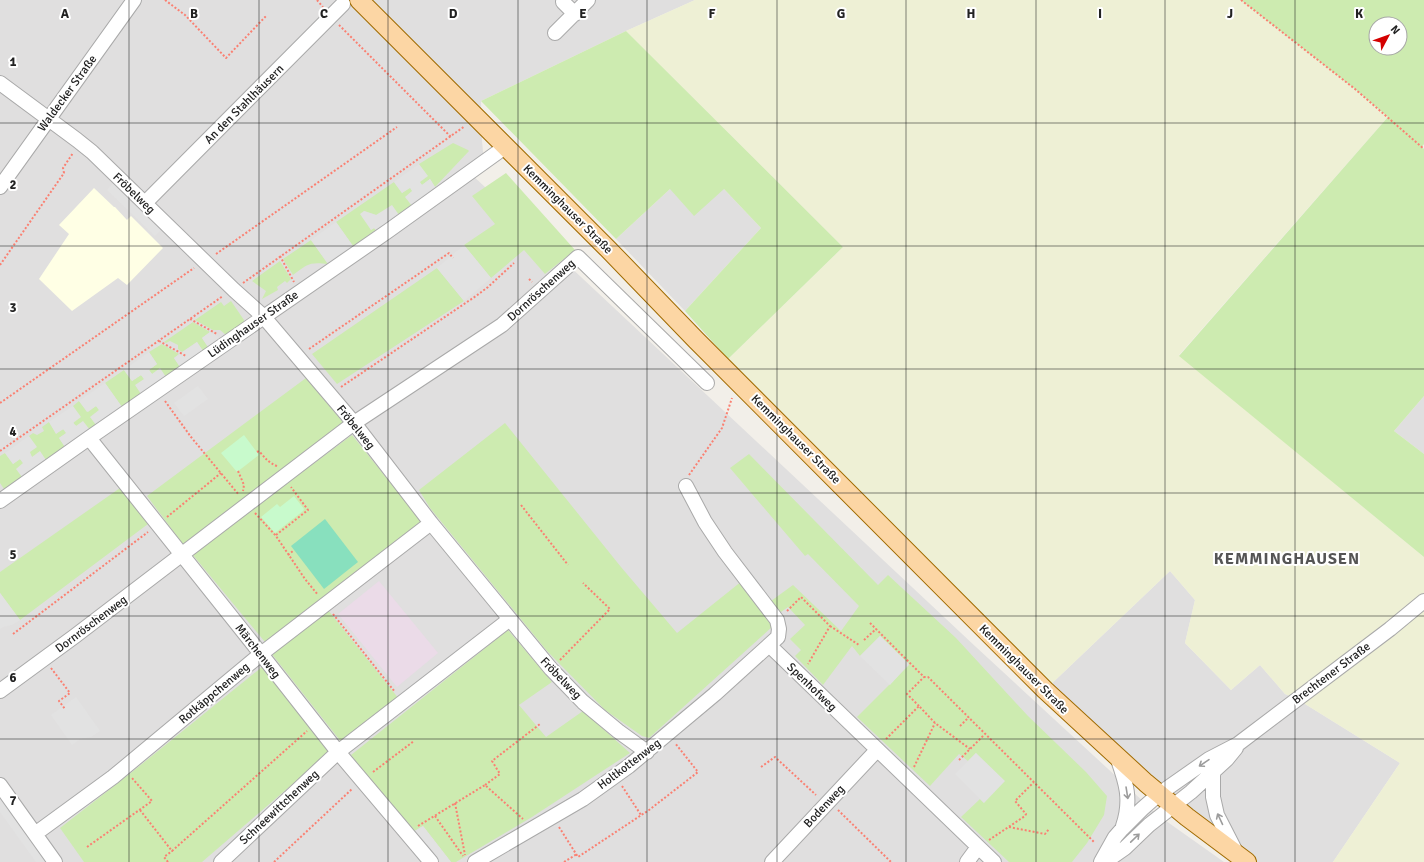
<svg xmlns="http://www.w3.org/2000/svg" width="1424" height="862" font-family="Signika,sans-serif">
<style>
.residential{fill:#e0dfdf}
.industrial{fill:#ebdbe8}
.education{fill:#ffffe5}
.farmland{fill:#eef0d5}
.grass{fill:#cdebb0;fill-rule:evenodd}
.park{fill:#c8facc}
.pitch{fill:#88e0be}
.parking{fill:#e2e2e2}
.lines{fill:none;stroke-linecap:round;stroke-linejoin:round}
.minor-casing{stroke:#a9a9a9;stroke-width:16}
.major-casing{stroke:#a06b00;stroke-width:20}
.path{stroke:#fa8072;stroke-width:2;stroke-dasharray:2 2;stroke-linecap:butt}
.minor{stroke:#fff;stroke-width:14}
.major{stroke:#fcd6a4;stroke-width:18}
.oneway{stroke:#9c9c9c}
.grid{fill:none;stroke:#222;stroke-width:1;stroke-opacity:0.55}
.labels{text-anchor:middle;stroke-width:4;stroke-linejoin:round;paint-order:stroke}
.street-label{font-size:12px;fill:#222;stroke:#fff}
.district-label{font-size:16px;font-weight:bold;letter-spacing:1px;fill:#555;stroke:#fff}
.grid-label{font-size:13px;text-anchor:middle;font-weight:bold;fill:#222;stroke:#fff;stroke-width:4;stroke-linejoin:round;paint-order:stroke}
</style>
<rect width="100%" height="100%" fill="#f2efe9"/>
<path class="residential" d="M0,0H695L626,31L481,101L482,141L484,162L470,173L976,647L1159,816L1224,862H0Z
M670,189H724L761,228L685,311L616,239Z
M1424,396V454L1394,431Z
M1170,571L1195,600L1185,643L1231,690L1260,665L1285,694L1297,699L1400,763L1333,862H1248L1045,690Z"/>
<path class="industrial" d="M379,581L438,653L397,687L338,614Z"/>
<path class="education" d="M94,188L114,207H115L127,220L131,216L163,248L127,285L118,278L72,311L39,279L69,234L59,225Z"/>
<path class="farmland" d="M695,0H1241L1355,89L1388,117L1179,355L1424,557V862H1333L1400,763L1297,699L1285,694L1260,665L1231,690L1185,643L1195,600L1170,571L1045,690L728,359L843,247L626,31Z"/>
<path class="grass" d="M1241,0H1424V144L1422,147L1424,149V396L1394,431L1424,454V557L1179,356L1388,117L1355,89ZM1376,24H1400V48H1376Z
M626,31L843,247L728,359L685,311L761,228L724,189L694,216L670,189L616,239L481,101Z
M453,143L468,150L469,151L435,187L430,179L422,185L419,182V164Z
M506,173L575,250L545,274L524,250L491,278L464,245L495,224L472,196Z
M394,182L402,193L410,187L413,191L412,206L399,215H376L364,211L371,230L374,228L376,230L353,246L336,222Z
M311,240L328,264C309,262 308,264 293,275L283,259Z
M280,261L291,279L287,283L285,281L277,287L278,290L262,299L266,291L252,281Z
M437,268L464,301L337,384L312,354Z
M231,301L244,320V322L226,335L220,330H213L195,320L221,302L224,306Z
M193,322L210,332L202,338L208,347L203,351L197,342L182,352L178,349V345L170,341L166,343L164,342Z
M162,344L179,354L174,358L180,367L166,377L152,374L149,370L157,364L149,352Z
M124,370L132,381L141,375L144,379L141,394L122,407L105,383Z
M306,378L346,426L185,547L147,496Z
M79,401L88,412L96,406L99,410L96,425L90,430C70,425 73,426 73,406Z
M49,422L56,433L64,429L67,433L59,438L65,447L46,460L32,457L29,453V436L33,433L37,435L44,431L42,427Z
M505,423L621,567L677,633L742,581L768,615L772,627L649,738L642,736L605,710L547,651L430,508L419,490Z
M352,435L426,527L265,642L192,554Z
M5,453L13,464L20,459L23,463L22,477L4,489L0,483V456Z
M749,454L878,585L888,575L956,638L1028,716L1086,772L1107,796L1104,815L1087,843L1072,862H1009L961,817L980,799L984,803L976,753L968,761L959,754L930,786L857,717L909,665L880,636L860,656L852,646L823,685L795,656L801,650L790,639L805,625L788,607L781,612L771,601L793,585L841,631L859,606L808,554L805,556L730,468Z
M120,488L148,524L20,620L0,593V572Z
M328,610L399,699L342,743L271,653Z
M508,630L552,682L519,705L546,737L583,711L630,753L532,817L456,862H451L423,826L413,832L351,755Z
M262,667L331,751L202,862H84L60,828L132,772Z"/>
<path class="park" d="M244,435L259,455L237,472L221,453Z
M294,496L304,509L303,511L275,533L261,517L277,504L280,507Z"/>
<path class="pitch" d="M325,519L358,562L324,589L291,546Z"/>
<path class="parking" d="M419,164L428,176L420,182L422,185L430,179L435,187L412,206L405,197L412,191L410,188L402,193L394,182Z
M113,183L161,230L155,236L107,190Z
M392,205L399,215L376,230L374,228L371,230L360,214L364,211L376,215Z
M336,222L353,246L328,264L311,240Z
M464,245L491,278L464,301L437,268Z
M210,332L217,336L220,339L208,347L202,338Z
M197,342L203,351L180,367L174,358Z
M149,352L157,364L149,370L152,374L160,368L166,377L141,394L135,385L144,379L141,375L132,381L124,370Z
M105,383L122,407L96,425L90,417L99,410L96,406L87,412L79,401Z
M198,386L208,399L184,416L174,403Z
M73,406L81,417L73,423L76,426L83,421L90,430L65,447L59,438L66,433L63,429L56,434L49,422Z
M29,436L37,447L30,452L32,457L40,451L46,460L22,477L16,469L23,463L20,459L13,464L5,453Z
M0,593L20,620L12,625L3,627L0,629Z
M880,636L909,664L890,685L860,656Z
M76,697L100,731L91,737L80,739L72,745L51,715Z
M976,753L1005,781L984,803L955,774Z
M0,797L46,862H36L0,812Z
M423,826L451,862H439L413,832Z"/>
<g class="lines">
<defs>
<path id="minor" d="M563,2L575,14
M555,33L588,0
M0,83L77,140L92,152L234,290L263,316L354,423L431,523L551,669L583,702L618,731L647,752
M0,187L134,0
M145,203L343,4
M89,438L261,654L338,752L431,862
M0,501L89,438L388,231L505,147
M769,645L994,862
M0,691L75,636L354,423L502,325L578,257L707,383
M1117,757C1126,782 1132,800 1123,826
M1213,772V797L1217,815L1237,854
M0,785L55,862
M35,834L113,777L261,654L431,523
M221,862L338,752L510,619
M475,862L583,799L629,766L715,694L778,637L779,629L777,620L725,552L705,522L686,486
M772,862L877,750
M967,862L978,847
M1101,862L1115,837L1122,829L1142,809L1159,794L1209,759L1238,744L1390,629L1424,601
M1105,862L1125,848L1149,825L1191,792L1227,759L1236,748"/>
<path id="major" d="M359,0L608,249L696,340L1045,690L1146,783L1187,817L1247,862"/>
</defs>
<use href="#minor" class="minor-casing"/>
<use href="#major" class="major-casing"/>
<path class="path" d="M165,0L185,15L226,58L267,15
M317,0L323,7
M1241,0L1355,89L1424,149
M339,25L451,137
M216,254L397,127
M280,256L294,282
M0,265L64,173L63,168L73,153
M529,279L532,282
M243,283L465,126
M190,319L217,334
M159,341L186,356
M309,349L449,253L453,258
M341,387L476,296L488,287L514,263
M165,401L191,437L239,495
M0,403L194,268
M0,451L223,296
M257,452L259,451C265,458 269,463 277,466
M238,471L244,485L243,491
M689,475L722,428L732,398
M521,505L568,565
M255,513L276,536L305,579L318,595
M167,517L221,473
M276,535L308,510L291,487
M288,555L294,550
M787,611L801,597L830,626L808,664
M333,614L395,692
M870,623L924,677H928L1095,843
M830,626L859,645
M13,634L148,532
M864,640L876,629
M560,660L610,609L583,583
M51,668L70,693L59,701L65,709
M919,706L907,694L924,677
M960,726L969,717
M886,739L919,706L935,723L970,749
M959,760L985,734
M761,767L775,757L816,795
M914,767L935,723
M373,772L414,741
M485,785L500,774L492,761L540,724
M622,786L641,815
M455,803L465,855
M140,810L172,851L307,731
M838,810L891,862
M435,816L463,856
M418,826L485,785L523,819
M559,827L578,857L649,810L698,772L675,743
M1009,827L1045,834L1049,829
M989,840L1025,816L1026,814L1015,801L1034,782
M87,847L152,801L132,778
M168,862L164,857L172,851
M274,862L352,789
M564,862L577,854"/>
<use href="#minor" class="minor"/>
<use href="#major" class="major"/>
</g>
<defs><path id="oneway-shaft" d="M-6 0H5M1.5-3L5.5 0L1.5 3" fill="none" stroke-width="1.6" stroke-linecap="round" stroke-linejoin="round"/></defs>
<g class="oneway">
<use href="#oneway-shaft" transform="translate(1204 763) rotate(146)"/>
<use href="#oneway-shaft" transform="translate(1127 793) rotate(81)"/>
<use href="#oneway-shaft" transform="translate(1220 819) rotate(-115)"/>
<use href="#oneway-shaft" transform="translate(1135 838) rotate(-44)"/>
</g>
<path class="grid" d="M129,0V862M259,0V862M388,0V862M518,0V862M647,0V862M777,0V862M906,0V862M1036,0V862M1165,0V862M1295,0V862M0,123H1424M0,246H1424M0,369H1424M0,493H1424M0,616H1424M0,739H1424"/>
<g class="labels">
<g class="street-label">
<text transform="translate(67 93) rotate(-54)" y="4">Waldecker Straße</text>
<text transform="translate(244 104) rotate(-45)" y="4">An den Stahlhäusern</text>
<text transform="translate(134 193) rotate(44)" y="4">Fröbelweg</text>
<text transform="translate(568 209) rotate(45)" y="4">Kemminghauser Straße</text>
<text transform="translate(541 290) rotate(-42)" y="4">Dornröschenweg</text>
<text transform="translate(253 324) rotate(-35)" y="4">Lüdinghauser Straße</text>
<text transform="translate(356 427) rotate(51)" y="4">Fröbelweg</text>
<text transform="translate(796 439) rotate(45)" y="4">Kemminghauser Straße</text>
<text transform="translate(91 624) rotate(-37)" y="4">Dornröschenweg</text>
<text transform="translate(258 651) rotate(52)" y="4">Märchenweg</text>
<text transform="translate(1024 669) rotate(45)" y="4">Kemminghauser Straße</text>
<text transform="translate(1331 673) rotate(-37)" y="4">Brechtener Straße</text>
<text transform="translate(561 678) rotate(46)" y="4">Fröbelweg</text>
<text transform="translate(812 687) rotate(44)" y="4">Spenhofweg</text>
<text transform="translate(214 693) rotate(-40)" y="4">Rotkäppchenweg</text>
<text transform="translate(629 764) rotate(-37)" y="4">Holtkottenweg</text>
<text transform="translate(824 806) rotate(-47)" y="4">Bodenweg</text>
<text transform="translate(279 807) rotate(-43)" y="4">Schneewittchenweg</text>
</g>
<g class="district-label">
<text x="1287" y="564">KEMMINGHAUSEN</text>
</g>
</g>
<g class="grid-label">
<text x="65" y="18">A</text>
<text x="194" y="18">B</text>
<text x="324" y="18">C</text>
<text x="453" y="18">D</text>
<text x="583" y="18">E</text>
<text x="712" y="18">F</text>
<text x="841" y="18">G</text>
<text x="971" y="18">H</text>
<text x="1100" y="18">I</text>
<text x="1230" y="18">J</text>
<text x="1359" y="18">K</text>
<text x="13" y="66">1</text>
<text x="13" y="189">2</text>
<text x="13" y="312">3</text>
<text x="13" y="436">4</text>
<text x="13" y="559">5</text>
<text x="13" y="682">6</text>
<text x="13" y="805">7</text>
</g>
<g transform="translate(1388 36) rotate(49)"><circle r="19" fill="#ffffff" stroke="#a7a7a7"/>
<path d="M0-3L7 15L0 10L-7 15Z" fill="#d40000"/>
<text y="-6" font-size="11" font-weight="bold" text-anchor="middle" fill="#222222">N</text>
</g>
</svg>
